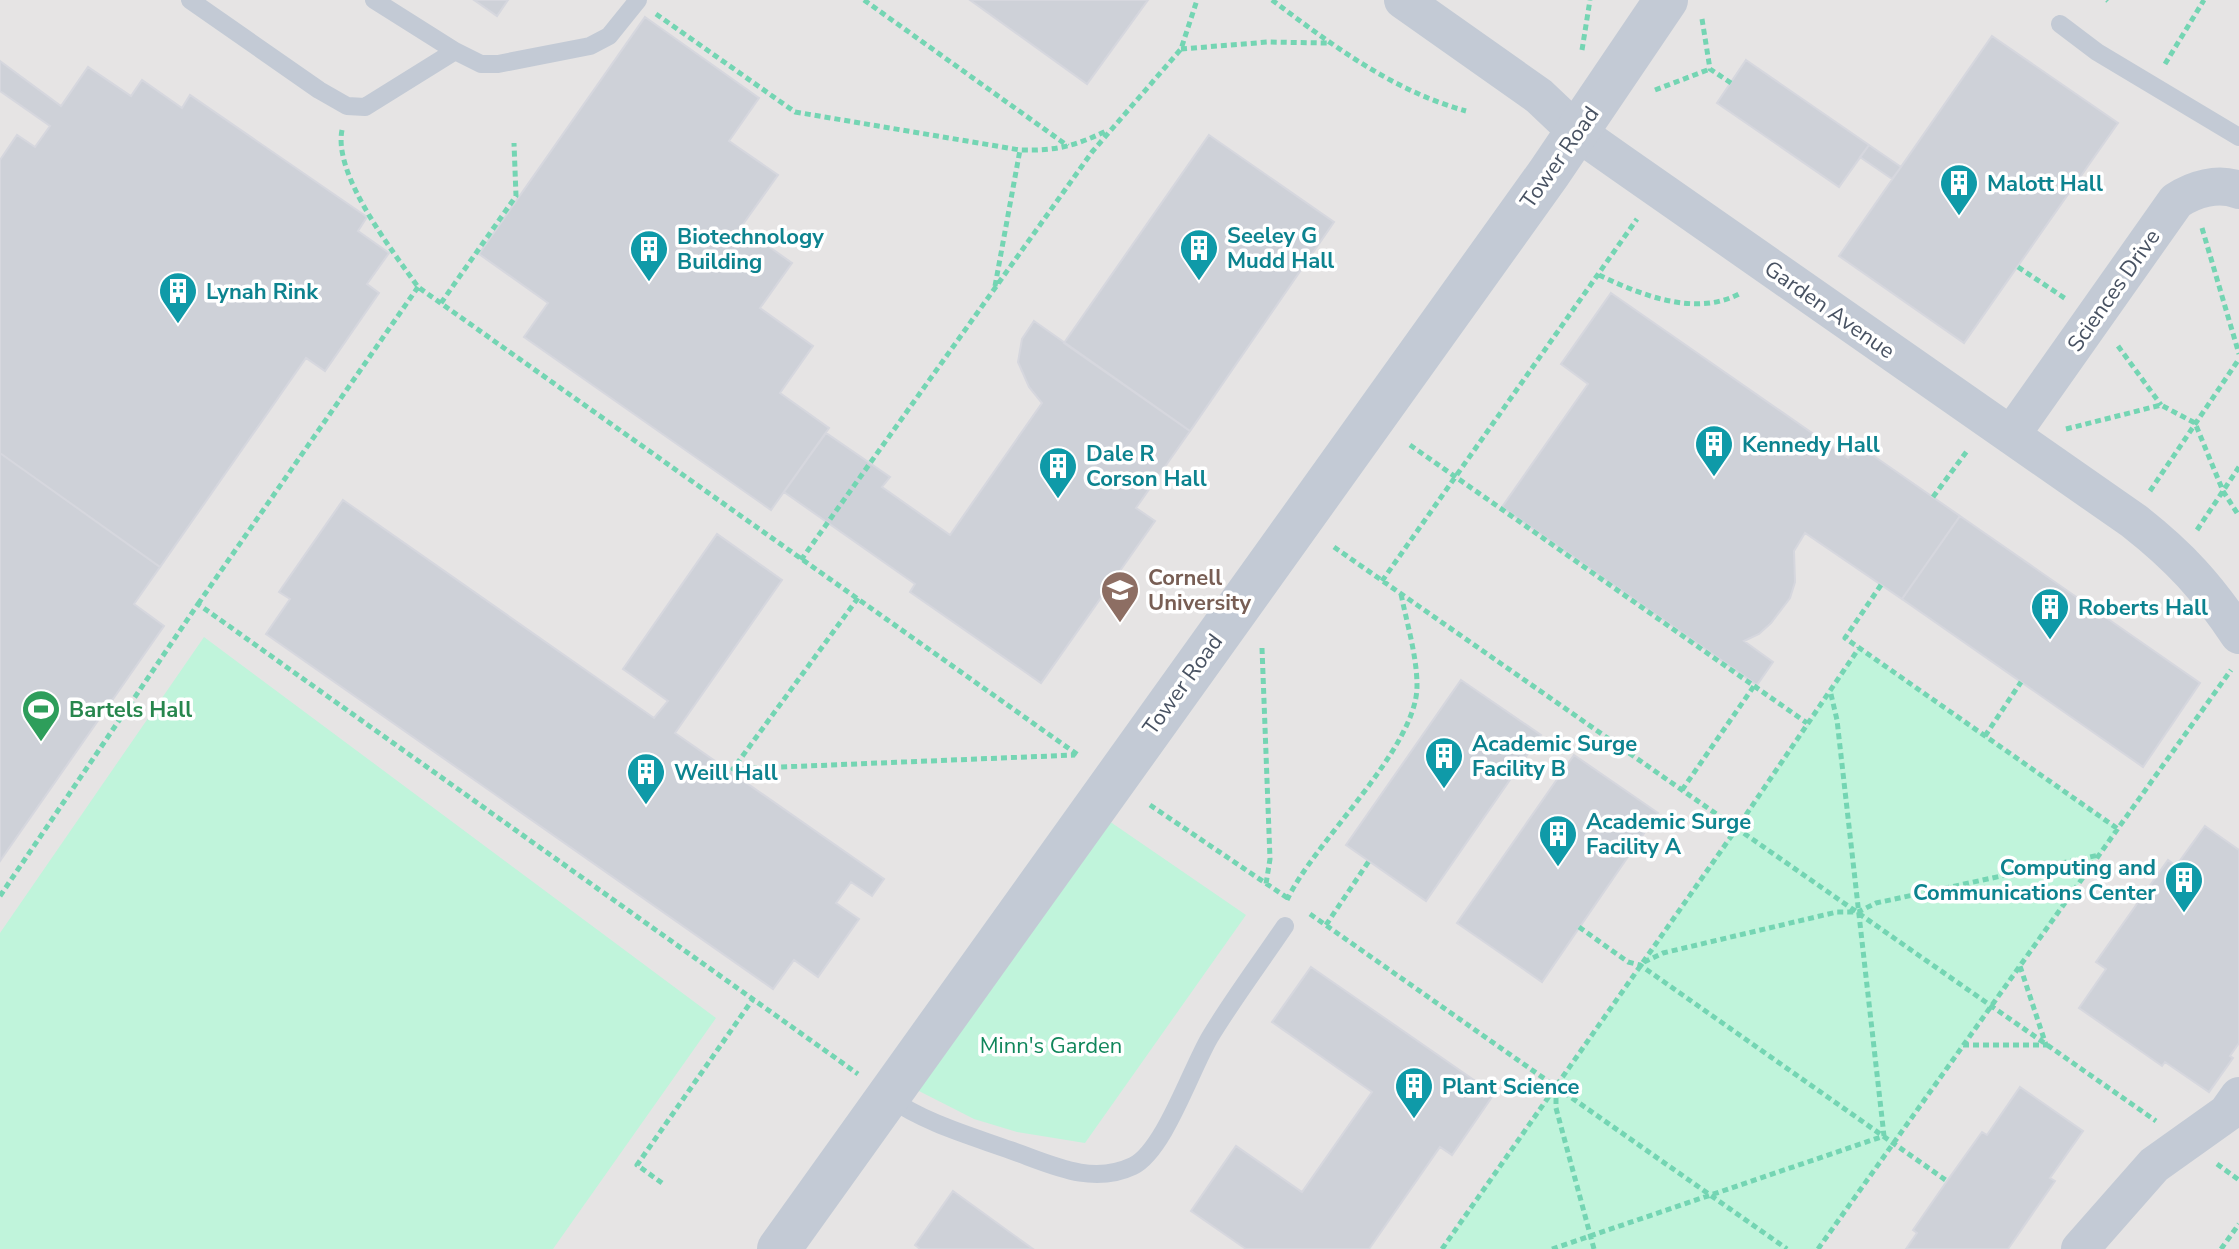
<svg xmlns="http://www.w3.org/2000/svg" width="2239" height="1249" font-family="'Nunito Sans',sans-serif">
<style>
.education{fill:#e6e4e4}
.green{fill:#c0f4db}
.building{fill:#ced1d8;stroke:#d6d7de;stroke-width:2}
.lines{fill:none;stroke-linecap:round;stroke-linejoin:round}
.path{stroke:#74d5b3;stroke-width:5;stroke-dasharray:6 4;stroke-linecap:butt}
.service{stroke:#c3cad5;stroke-width:18}
.minor{stroke:#c3cad5;stroke-width:38}
.tertiary{stroke:#c3cad5;stroke-width:44}
.labels{text-anchor:middle;stroke-width:7;stroke-linejoin:round;paint-order:stroke}
.street-label{font-size:22px;fill:#485262;stroke:#fff}
.culture-label{font-size:22px;font-weight:bold;fill:#0d838f;stroke:#fff;text-anchor:start}
.education-label{font-size:22px;font-weight:bold;fill:#785e54;stroke:#fff;text-anchor:start}
.leisure-label{font-size:22px;font-weight:bold;fill:#27864d;stroke:#fff;text-anchor:start}
.park-label{font-size:22px;fill:#10865b;stroke:#fff}
</style>
<rect width="100%" height="100%" fill="#f5f3f3"/>
<path class="education" d="M0,0H2239V1249H0Z"/>
<path class="green" d="M204,637L716,1018L553,1249H0V933Z
M1859,648L2118,829L1818,1249H1442L1737,828Z
M1109,821L1246,915L1085,1143L1017,1132L974,1119L915,1089Z"/>
<path class="building" d="M474,0H508L497,16Z
M970,0H1148L1087,84Z
M645,17L759,98L729,141L778,175L741,227L792,263L760,308L813,346L780,393L829,428L771,510L524,337L548,303L479,254Z
M1992,36L2118,123L1964,343L1839,256Z
M1746,60L1869,145L1839,187L1717,103Z
M0,61L61,106L88,67L131,96L142,80L182,108L190,95L367,217L358,231L389,253L367,284L379,293L325,371L306,358L160,567L0,453V160L17,135L35,147L50,126L0,91Z
M1209,135L1334,222L1190,431L1064,343Z
M1869,145L1901,167L1892,179L1860,157Z
M1611,293L1848,458L1858,445L1960,516L1902,599L1805,533L1794,551L1795,582L1790,598L1771,623L1759,634L1744,641L1773,662L1757,685L1502,507L1588,384L1561,364Z
M1034,321L1190,431L1136,508L1155,521L1041,683L910,592L915,584L784,492L826,433L890,477L882,487L950,535L1042,403L1029,387L1018,362L1022,339Z
M0,453L160,567L134,604L164,626L0,861Z
M343,500L654,718L668,701L623,669L717,534L782,580L675,733L884,879L872,896L851,882L836,903L859,919L818,977L794,960L773,989L266,634L290,599L279,592Z
M1960,516L2200,683L2143,767L1902,599Z
M1461,680L1541,735L1426,901L1346,845Z
M1574,755L1658,813L1542,982L1457,923Z
M2205,826L2239,850V1043L2230,1056L2233,1058L2209,1092L2165,1062L2162,1066L2079,1008L2106,969L2096,962L2168,860L2176,866Z
M1311,967L1494,1094L1452,1155L1440,1147L1369,1249H1246L1191,1211L1236,1146L1302,1192L1372,1092L1272,1022Z
M2020,1087L2083,1131L2050,1178L2055,1181L2008,1249H1906L1917,1233L1913,1230L1947,1181L1982,1132L1987,1135Z
M953,1191L1033,1249H920L915,1245Z"/>
<g class="lines">
<path class="path" d="M864,0L1068,146
M1272,0C1332,45 1393,91 1466,111
M2107,0L2108,1
M656,14L795,112L1020,150C1056,151 1076,146 1108,130
M1702,19L1710,69L1731,83
M1181,49L1268,42L1328,43
M1582,50L1590,0
M2165,64L2204,0
M1655,90L1710,69
M342,130C333,175 392,250 418,287L1078,755
M2202,228L2239,354
M2018,267L2066,299
M1599,275C1641,295 1695,317 1739,294
M995,286L1020,150
M441,303L516,196L514,143
M2118,346L2161,405
M2066,429L2161,405L2195,423L2223,491L2239,516
M1410,445L1807,723
M2150,491L2239,359
M1933,497L1967,451
M2197,530L2239,467
M1334,547L2156,1121
M801,560L1092,152L1181,49L1197,0
M1382,581L1637,219
M1881,585L1845,638L2118,829
M858,598L733,769L1075,755
M198,604L418,287
M1262,648L1270,859L1266,884
M1985,736L2021,682
M1682,790L1754,686
M1150,805L1289,899
M0,896L198,604L858,1074
M1287,900C1314,842 1417,748 1417,686C1417,656 1407,624 1401,594
M1310,914L1787,1249
M1326,925L1369,861
M1579,927L1628,962L1640,965L1947,1181
M1644,962L1663,953L1837,912H1858L1876,903L2099,855
M1963,1045H2046L2020,966
M1556,1088V1108L1594,1249
M2217,1164L2239,1180
M662,1183L637,1165L753,999
M1442,1249L1737,828L1859,648
M1552,1249L1884,1136L1837,720L1830,690
M1818,1249L2231,670
M2221,1249L2239,1224"/>
<path class="service" d="M190,0L319,90L347,106L365,107L455,51L481,64H498L590,46L609,36L638,0
M374,0L455,51
M2060,24L2097,52L2239,137
M888,1097C925,1123 968,1135 1010,1150C1050,1164 1091,1186 1133,1166C1164,1151 1191,1069 1210,1037C1233,999 1260,963 1285,926"/>
<path class="minor" d="M1403,0L1539,96L1577,132L1621,163L2134,521C2180,557 2207,587 2239,635
M2011,435L2176,201C2194,189 2218,182 2239,190
M2080,1249L2154,1165L2227,1113L2239,1096"/>
<path class="tertiary" d="M779,1249L1549,173L1666,0"/>
</g>
<defs>
<symbol id="building-pin" viewBox="-11 -11 22 30"><path d="M0 17L-7.5 6A9.5 9.5 0 1 1 7.5 6Z" fill="#0f9aa8" stroke="#fff"/><path d="M-4-6H4V6H1V3H-1V6H-4ZM-2.5-4.3h1.7v1.8h-1.7ZM.8-4.3h1.7v1.8H.8ZM-2.5-1h1.7V.8h-1.7ZM.8-1h1.7V.8H.8Z" fill="#fff"/></symbol>
<symbol id="university-pin" viewBox="-11 -11 22 30"><path d="M0 17L-7.5 6A9.5 9.5 0 1 1 7.5 6Z" fill="#8d6e63" stroke="#fff"/><path d="M0-5L7-2L0 1L-7-2ZM-4 1L0 2.5L4 1V4Q0 6-4 4Z" fill="#fff"/></symbol>
<symbol id="stadium-pin" viewBox="-11 -11 22 30"><path d="M0 17L-7.5 6A9.5 9.5 0 1 1 7.5 6Z" fill="#2e9e5b" stroke="#fff"/><path d="M0-5a6.5 5 0 1 0 0 10a6.5 5 0 1 0 0-10ZM-3.5-1.8h7v3.6h-7Z" fill="#fff"/></symbol>
</defs>
<g fill-rule="evenodd">
<use href="#building-pin" x="1937" y="161" width="44" height="60"/>
<use href="#building-pin" x="1177" y="226" width="44" height="60"/>
<use href="#building-pin" x="627" y="227" width="44" height="60"/>
<use href="#building-pin" x="156" y="269" width="44" height="60"/>
<use href="#building-pin" x="1692" y="422" width="44" height="60"/>
<use href="#building-pin" x="1036" y="444" width="44" height="60"/>
<use href="#university-pin" x="1098" y="568" width="44" height="60"/>
<use href="#building-pin" x="2028" y="585" width="44" height="60"/>
<use href="#stadium-pin" x="19" y="687" width="44" height="60"/>
<use href="#building-pin" x="1422" y="734" width="44" height="60"/>
<use href="#building-pin" x="624" y="750" width="44" height="60"/>
<use href="#building-pin" x="1536" y="812" width="44" height="60"/>
<use href="#building-pin" x="2162" y="858" width="44" height="60"/>
<use href="#building-pin" x="1392" y="1064" width="44" height="60"/>
</g>
<g class="labels">
<g class="street-label">
<text transform="translate(1559 157) rotate(-55)" y="8">Tower Road</text>
<text transform="translate(2113 290) rotate(-55)" y="8">Sciences Drive</text>
<text transform="translate(1830 309) rotate(35)" y="8">Garden Avenue</text>
<text transform="translate(1182 684) rotate(-54)" y="8">Tower Road</text>
</g>
<g class="culture-label">
<text x="1987" y="191">Malott Hall</text>
<text x="1227" y="243">Seeley G<tspan x="1227" dy="25">Mudd Hall</tspan></text>
<text x="677" y="244">Biotechnology<tspan x="677" dy="25">Building</tspan></text>
<text x="206" y="299">Lynah Rink</text>
<text x="1742" y="452">Kennedy Hall</text>
<text x="1086" y="461">Dale R<tspan x="1086" dy="25">Corson Hall</tspan></text>
<text x="2078" y="615">Roberts Hall</text>
<text x="1472" y="751">Academic Surge<tspan x="1472" dy="25">Facility B</tspan></text>
<text x="674" y="780">Weill Hall</text>
<text x="1586" y="829">Academic Surge<tspan x="1586" dy="25">Facility A</tspan></text>
<text x="2156" y="875" text-anchor="end">Computing and<tspan x="2156" dy="25">Communications Center</tspan></text>
<text x="1442" y="1094">Plant Science</text>
</g>
<g class="education-label">
<text x="1148" y="585">Cornell<tspan x="1148" dy="25">University</tspan></text>
</g>
<g class="leisure-label">
<text x="69" y="717">Bartels Hall</text>
</g>
<g class="park-label">
<text x="1051" y="1053">Minn's Garden</text>
</g>
</g>
</svg>
